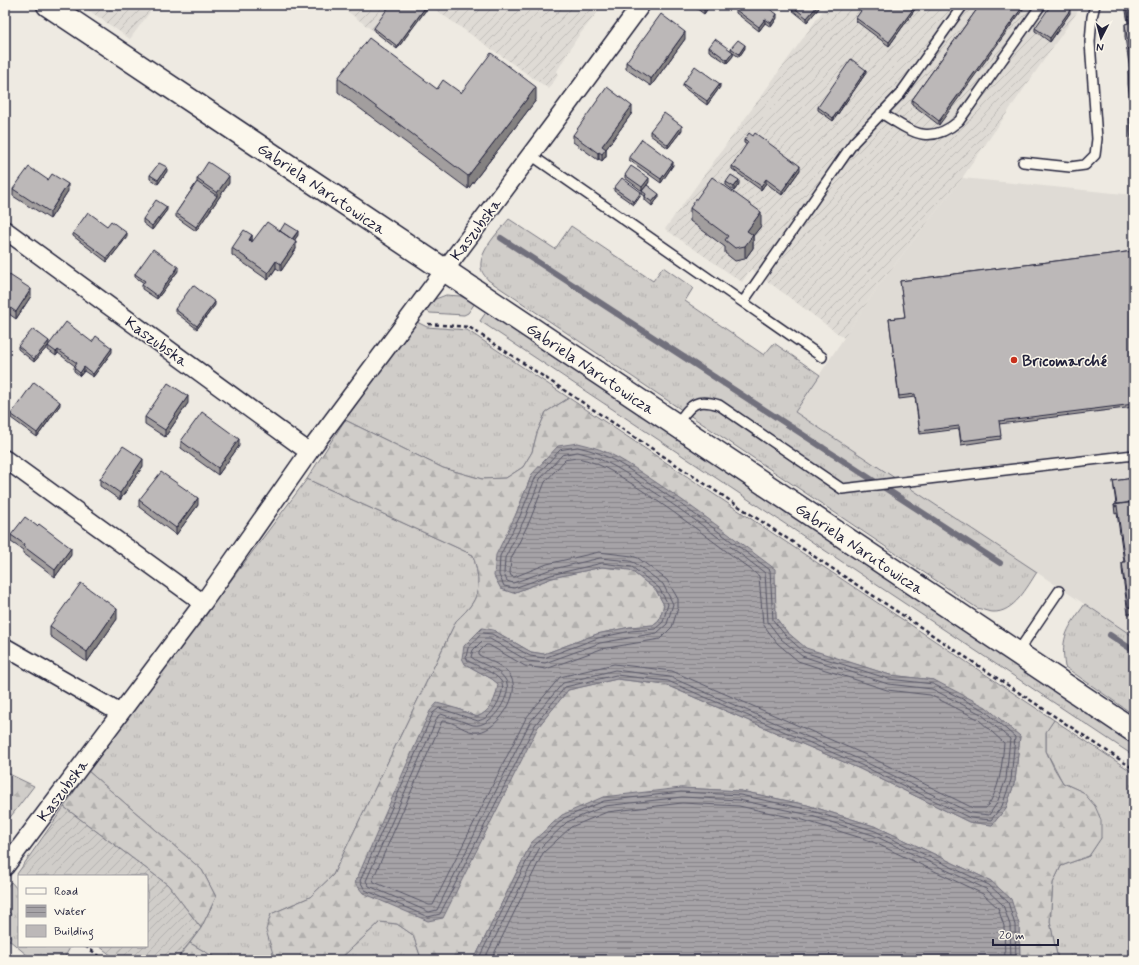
<svg xmlns="http://www.w3.org/2000/svg" width="1139" height="965" font-family="Mynerve,sans-serif">
<style>
.built{fill:#dfdbd5}
.industrial{fill:url(#industrial-furrows)}
.grass{fill:url(#grass-tufts);stroke:#797882}
.forest{fill:url(#forest-firs);stroke:#797882;fill-rule:evenodd}
.garden{fill:url(#garden-furrows);stroke:#797882}
.water{fill:url(#water-rules);stroke:#716f7c}
.lines{fill:none;stroke-linecap:round;stroke-linejoin:round}
.shore{stroke:#575666;stroke-width:1}
.stream{stroke:#716f7c;stroke-width:6}
.service-casing{stroke:#22223b;stroke-width:12}
.minor-casing{stroke:#22223b;stroke-width:20}
.secondary-casing{stroke:#22223b;stroke-width:25}
.path{stroke:#22223b;stroke-width:2.5;stroke-dasharray:4 3;stroke-linecap:butt}
.service{stroke:#fbf7ec;stroke-width:9}
.minor{stroke:#fbf7ec;stroke-width:17}
.secondary{stroke:#fbf7ec;stroke-width:22}
.rail{stroke:#22223b;stroke-width:3;stroke-dasharray:6 3;stroke-linecap:butt}
.wall{fill:#a29e9e;stroke:#22223b}
.shaded-wall{fill:#848181;stroke:#22223b}
.building{fill:#bcb8b8;stroke:#22223b}
.poi-dot{fill:#c8321e;stroke:#fbf7ec;stroke-width:1.5}
.labels{text-anchor:middle;stroke-width:3;stroke-linejoin:round;paint-order:stroke}
.street-label{font-size:16px;fill:#22223b;stroke:#fbf7ec}
.poi-label{font-size:16px;font-weight:bold;fill:#22223b;stroke:#fbf7ec;text-anchor:start}
</style>
<defs>
<pattern id="industrial-furrows" width="10" height="10" patternUnits="userSpaceOnUse"><rect width="10" height="10" fill="#dfdbd5"/><path d="M-1 1l2-2M0 10L10 0M9 11l2-2" fill="none" stroke="#bfbcb8"/></pattern>
<pattern id="grass-tufts" width="24" height="20" patternUnits="userSpaceOnUse"><rect width="24" height="20" fill="#d0cdc9"/><path d="M3 7l-1-3M5 7V3M7 7l1-3M15 17l-1-3M17 17v-4M19 17l1-3" fill="none" stroke="#b2b0ae"/></pattern>
<pattern id="forest-firs" width="22" height="20" patternUnits="userSpaceOnUse"><rect width="22" height="20" fill="#d0cdc9"/><path d="M5 1l3.5 6h-7zM16 11l3.5 6h-7z" fill="#b2b0ae"/></pattern>
<pattern id="garden-furrows" width="10" height="10" patternUnits="userSpaceOnUse"><rect width="10" height="10" fill="#d0cdc9"/><path d="M-1 1l2-2M0 10L10 0M9 11l2-2" fill="none" stroke="#b2b0ae"/></pattern>
<pattern id="water-rules" width="6" height="5" patternUnits="userSpaceOnUse"><rect width="6" height="5" fill="#a6a3a7"/><path d="M0 2.5h6" fill="none" stroke="#878489"/></pattern>
</defs>
<rect width="100%" height="100%" fill="#eeeae2"/>
<filter id="ink" filterUnits="userSpaceOnUse"><feTurbulence type="fractalNoise" baseFrequency=".025" numOctaves="2"/><feDisplacementMap in="SourceGraphic" scale="8" xChannelSelector="R" yChannelSelector="G"/><feConvolveMatrix kernelMatrix="1 2 1 2 8 2 1 2 1" color-interpolation-filters="sRGB"/></filter>
<g filter="url(#ink)">
<path class="built" d="M962,178L1134,195V637L795,412L878,286Z"/>
<path class="industrial" d="M81,5H155L130,39Z
M339,5H603L577,38L557,71L558,75L549,89L430,6L397,49Z
M827,5H1082L962,178L878,286L844,338L751,269L742,282L665,229Z"/>
<path class="grass" d="M509,219L555,249L571,226L653,281L663,267L693,288L685,301L764,355L774,343L820,375L795,412L1037,572C1027,587 1014,613 993,612C988,612 982,609 977,608L488,280C485,276 481,272 481,267C479,251 500,230 509,219Z
M446,295L460,296L475,303L468,313L464,315L430,313L424,309L433,300Z
M487,311L1134,744V756L480,321Z
M415,321L427,327L467,330L569,398L546,412L537,433L532,452L523,467L506,478L482,479L443,468L345,420Z
M307,479L473,555C477,570 482,588 473,602C469,609 462,615 456,621L333,875L310,897L271,914L273,954L280,960H219L190,943L201,928L216,897L202,870L88,771Z
M1085,604L1134,637V715L1065,667C1060,636 1068,628 1085,604Z
M1054,720L1134,773V960H1058L1050,922L1053,883L1061,866L1089,856L1101,838L1083,792L1063,783L1046,751V731Z
M11,882L19,891V946H71L63,960H33L9,940L11,937L5,933V924L11,914L5,908V889Z
M380,922L397,924L413,935L420,955L417,960H339Z"/>
<path class="forest" d="M569,398L1054,720L1046,732V751L1054,768L1063,783L1083,792L1095,806L1101,820V838L1089,856L1061,866L1053,883L1050,922L1058,960H1020L1019,924L991,881L877,827L807,805L741,791L681,788L531,843L474,960H417L420,955L413,935L397,924L380,922L339,960H280L273,954L266,930L271,914L310,897L333,875L456,621C462,615 469,609 473,602C482,587 477,570 473,555L307,479L345,420L443,468L482,479L506,478L523,467L532,452L537,433L546,412ZM532,474L774,569L776,618L787,632L806,649L890,675L934,680L1020,736L1015,781L1006,808L992,825L969,822L860,769L666,685L617,679L568,690L538,727L430,711L458,709L477,717C491,711 496,699 499,684L492,679L465,664L493,630L531,652L544,654L597,634L630,627L653,625L659,620L664,605L656,590L630,570L602,567L552,578L513,593L516,514Z
M88,771L202,870L216,897L201,928L168,885L64,807Z
M5,772L34,786L5,824Z
M190,943L219,960H176Z"/>
<path class="garden" d="M64,807L168,885L201,928L176,960H117L99,946H147V876H19L17,874Z"/>
<path class="water" d="M578,443C610,450 627,463 654,481C695,508 735,539 775,569L776,618L787,632L806,648L890,675L934,680L986,707L1020,736L1015,781L1006,808L992,825L969,822L860,769L666,685L617,679L568,690L538,727L443,918L428,921L363,893L355,883L430,711L437,703L458,709L477,717C491,711 496,699 498,684L492,679L465,664L462,658L464,646L482,628L493,630L531,652L544,654L597,634L630,627L653,625L659,620L664,605L656,590L630,570L602,567L552,578L513,593L501,589L494,576L496,555L516,514L532,474L558,446Z
M681,788L741,791L807,805L877,827L991,881L1011,899L1019,924L1020,960H474L531,843L562,815L603,797Z"/>
<g class="lines">
<path class="shore" d="M578,447C607,453 627,468 651,484C692,511 731,541 770,570L773,620L785,635L804,652L889,679L933,684L984,710L1015,737L1011,780L1002,806L991,820L970,818L861,765L668,681L616,675L565,687L535,725L440,914L428,917L365,890L360,881L433,713L439,708L478,721C481,720 484,719 487,717C494,712 507,689 501,681C494,672 479,667 468,661L466,657L468,648L482,633L492,634L530,656L544,658L598,638L631,631L655,629L663,622L668,604L659,588L632,567L602,563L551,575L514,588L504,586L499,575L500,556L520,516L536,476L560,450Z
M578,452C605,458 626,473 648,488C689,514 727,544 765,573L768,622L781,639L802,656L888,684L932,689L981,714L1010,739L1006,779L997,803L989,815L971,813L863,761L670,677L615,670L563,683L530,722L437,910L429,912L369,886L366,881L438,716L441,714L473,725C492,729 515,692 505,679C497,667 481,665 471,657L473,650L484,639H490L528,661L545,663L600,643L657,633L667,624L673,604L663,584L635,563L630,561L600,558L549,570L513,583L507,581L504,574L505,558L525,518L540,479L562,455Z
M578,458C603,463 622,478 643,491C683,518 721,547 759,576L763,624L777,643L798,661L887,690L930,695L978,719L1004,743C1002,765 1000,790 986,808H973L866,755L672,671L614,664L560,677L526,718L433,905H429L374,882L373,879L442,721C454,720 466,734 479,732C498,729 521,695 511,677C505,666 490,661 479,655V652L486,645H489L525,666L546,669L601,649L660,639L672,627L678,608V599L667,580L638,558L632,556L599,552L547,564L514,577L511,576L510,573L511,559L530,520L545,482L565,460Z
M478,960L534,846L564,818L604,801L681,792L740,795L806,809L875,831L989,885L1008,902L1015,925L1016,960
M484,960L539,849L567,822L605,806L682,797L739,800L805,814L873,835L986,889L1003,905L1010,925L1011,960
M491,960L543,853L571,827L607,812L682,803L739,806L803,820L871,841L983,894L998,908L1004,926L1005,960"/>
<path class="stream" d="M501,238L1000,563
M1110,635L1134,651"/>
<defs>
<path id="service" d="M881,113C911,131 928,147 959,121L1041,5
M531,155L822,357
M1023,162L1070,167L1085,165L1095,155L1097,139L1090,42L1092,17L1095,5
M743,302L854,142L900,94L963,5
M676,425C690,407 693,397 719,405L842,489L1134,455
M1017,653L1059,591"/>
<path id="minor" d="M5,230L309,452
M5,459L203,603
M5,647L120,713
M5,867L203,603L309,452L555,122L641,5"/>
<path id="secondary" d="M48,5L1134,731"/>
</defs>
<use href="#service" class="service-casing"/>
<use href="#minor" class="minor-casing"/>
<use href="#secondary" class="secondary-casing"/>
<path class="path" d="M428,324L469,327L1134,769
M85,946L105,960
M87,960H89"/>
<use href="#service" class="service"/>
<use href="#minor" class="minor"/>
<use href="#secondary" class="secondary"/>
<path class="rail" d="M5,957L9,960"/>
</g>
<path class="wall" d="M429,5L397,49L374,31V28Z
M692,5H710L704,14Z
M819,5V8L807,22L792,10V6Z
M859,5H918L889,46L856,21V18L862,10L859,8Z
M980,5L939,125L912,104V100Z
M1125,5H1134V159L1130,132V118H1132L1128,84V71H1130L1125,37V24L1128,23Z
M736,10L777,18L771,27L765,23L759,31L736,13Z
M1070,13L1050,42L1035,31V28Z
M685,39L651,86L626,69V62Z
M709,47L731,51V48H745L739,57L733,53V56L727,63L709,51Z
M866,73L833,121L818,110V107Z
M338,78L437,89L461,93L536,100L468,189L338,92Z
M683,84L720,87L707,105L683,87Z
M632,113L606,149V156L602,161L599,159L598,160L573,142V135Z
M682,130L668,148L650,135V131Z
M744,140L800,170L782,195L766,183L761,190L732,169V166L747,145L744,143Z
M629,157L673,165L661,183L629,160Z
M167,171L158,184L150,179V175Z
M625,175L649,182L647,185L659,197L652,206L645,200V196L642,194V191L625,178Z
M197,179L229,183L196,231L176,217V213L197,182Z
M48,180L68,191L50,219L33,208V209L13,196V189Z
M726,182L739,184L734,191L726,185Z
M614,188L641,195L634,205L614,191Z
M690,208L761,226L753,236V248L745,259L735,261L725,253V247L690,221Z
M167,210L152,230L143,223V219Z
M107,226L127,237L107,262L73,236V233Z
M280,231L298,235L294,241L296,249L281,271L276,268L268,280L232,255V248L252,235V242Z
M1134,251V407L999,424L1001,439L961,445L959,429L920,434L915,397L899,399L889,319L905,317L900,281Z
M178,271L157,299L142,289V285L144,283L135,277V274Z
M5,272L31,296L16,319L5,311Z
M215,305L197,329L175,312V309Z
M92,342L112,352L93,377L84,371L80,376L74,371V368L75,366L58,353L56,356L48,350V346Z
M49,345L34,362L18,349V346Z
M188,403L165,437L145,424V417Z
M60,405L37,437L11,418V414Z
M181,441L239,446L218,475L181,448Z
M143,466L120,500L100,486V479Z
M1134,478V614H1128L1122,569V562H1124L1117,513L1115,514L1114,505L1116,504L1113,481Z
M139,500L198,505L176,535L139,507Z
M11,535L71,555L55,577L23,553V550L11,542Z
M117,619L87,662L50,636V626Z"/>
<path class="shaded-wall" d="M427,5H429V6L397,49V46Z
M705,5H710L704,14V7Z
M818,5L819,8L807,22V18Z
M916,5H918L889,46V42Z
M1024,5H1026L939,125V121Z
M1070,10V13L1050,42V38Z
M777,14V18L771,27V23Z
M765,19V23L759,31V27Z
M685,32V39L651,86V79Z
M745,45V48L739,57V54Z
M733,52V56L727,63V60Z
M866,70V73L833,121V118Z
M720,84V87L707,105V101Z
M536,87V100L468,189V176Z
M632,106V113L606,149V156L602,161V146Z
M682,126V130L668,148V145Z
M599,152V159L598,160V153Z
M673,162V165L661,183V179Z
M800,166V170L782,195V191Z
M167,167V171L158,184V180Z
M229,176V183L196,231V227L217,196V193Z
M649,178V182L642,191V187Z
M766,179V183L761,190V186Z
M739,180V184L734,191V187Z
M68,184V191L50,219V212Z
M641,192V195L634,205V202Z
M659,194V197L652,206V202Z
M167,207V210L152,230V226Z
M761,212V226L753,236V248L745,259V246L747,231Z
M298,231V235L291,245V242Z
M127,233V237L107,262V258Z
M252,235V242L249,240Z
M296,242V249L281,271V264Z
M276,261V268L268,280V273Z
M178,267V271L157,299V296Z
M31,289V296L16,319V312Z
M215,302V305L197,329V326Z
M49,341V345L34,362V359Z
M112,348V352L93,377V374Z
M58,350V353L56,356V352Z
M84,367V371L80,376V373Z
M188,396V403L165,437V430Z
M60,402V405L37,437V433Z
M239,439V446L218,475V468Z
M143,459V466L120,500V493Z
M198,498V505L176,535V528Z
M71,548V555L55,577V570Z
M117,609V619L87,662V652Z"/>
<path class="building" d="M390,5H427L397,46L374,28Z
M740,5H764L777,14L771,23L765,19L759,27L736,10Z
M793,5H818L807,18L792,6Z
M859,5H916L889,42L856,18L863,8Z
M980,5H1024L939,121L912,100Z
M1051,5H1062L1070,10L1050,38L1035,28Z
M1127,5H1134V116L1128,71L1132,70L1125,24L1129,23Z
M661,14L685,32L651,79L626,62Z
M369,38L437,89L443,80L461,93L491,53L536,87L468,176L338,78Z
M715,39L733,52L727,60L709,47Z
M738,40L745,45L739,54L731,48Z
M851,59L866,70L833,118L818,107Z
M695,66L720,84L707,101L683,84Z
M607,87L632,106L602,146L606,149L602,154L599,152L598,153L573,135Z
M664,113L682,126L668,145L650,131Z
M1130,118H1134V145Z
M749,133L753,136L755,133L800,166L782,191L766,179L761,186L732,166L748,142L744,140Z
M642,139L673,162L661,179L629,157Z
M208,162L229,176L217,193L197,179Z
M159,163L167,167L158,180L150,175Z
M631,166L649,178L642,187L625,175Z
M29,167L48,180L52,174L68,184L50,212L33,201V202L13,189Z
M731,175L739,180L734,187L726,182Z
M712,177L761,212L747,231L753,235L745,246L735,248L725,240L728,236L690,208Z
M622,178L641,192L634,202L614,188Z
M197,182L217,196L196,227L176,213Z
M647,185L659,194L652,202L645,197L646,194L642,191Z
M156,200L167,207L152,226L143,219Z
M88,212L107,226L111,221L127,233L107,258L73,233Z
M267,222L296,242L281,264L276,261L268,273L232,248L244,230L252,235L249,240L252,242Z
M285,223L298,231L292,239L280,231Z
M153,249L178,267L157,296L142,285L145,281L135,274Z
M1134,251V404L999,421L1001,436L961,441L959,426L920,431L915,394L899,396L889,319L905,317L900,281Z
M5,272L31,289L16,312L5,304Z
M193,285L215,302L197,326L175,309Z
M66,322L92,342L96,336L112,348L93,374L84,367L80,373L74,368L77,363L58,350L56,352L48,346Z
M33,329L49,341L34,359L18,346Z
M34,382L60,402L37,433L11,414Z
M168,383L188,396L165,430L145,417Z
M202,412L239,439L218,468L181,441Z
M123,446L143,459L120,493L100,479Z
M161,472L198,498L176,528L139,500Z
M1134,478V502L1117,504L1113,481Z
M1134,502V607H1128L1122,562H1125L1117,506L1115,507L1114,505Z
M25,517L37,526L39,524L71,548L55,570L23,546L24,544L11,535Z
M81,583L117,609L87,652L50,626Z"/>
</g>
<circle class="poi-dot" cx="1014" cy="360" r="4"/>
<g class="labels">
<g class="street-label">
<text transform="translate(322 188) rotate(34)" y="6">Gabriela Narutowicza</text>
<text transform="translate(475 229) rotate(-53)" y="6">Kaszubska</text>
<text transform="translate(157 341) rotate(36)" y="6">Kaszubska</text>
<text transform="translate(591 368) rotate(34)" y="6">Gabriela Narutowicza</text>
<text transform="translate(860 548) rotate(34)" y="6">Gabriela Narutowicza</text>
<text transform="translate(62 790) rotate(-53)" y="6">Kaszubska</text>
</g>
<g class="poi-label">
<text x="1022" y="366">Bricomarché</text>
</g>
</g>
<rect width="1139" height="965" fill="none" stroke="#fbf7ec" stroke-width="20"/>
<rect x="10" y="10" width="1119" height="945" fill="none" stroke="#22223b" stroke-width="1.5" filter="url(#ink)"/>
<rect x="18" y="875" width="130" height="72" fill="#fbf7ec" stroke="#a4a2a5"/>
<rect x="26" y="888" width="20" height="6" fill="#fbf7ec" stroke="#a4a2a5"/>
<text x="54" y="895" font-size="12" fill="#22223b">Road</text>
<rect x="26" y="905" width="20" height="12" fill="url(#water-rules)" stroke="#a4a2a5"/>
<text x="54" y="915" font-size="12" fill="#22223b">Water</text>
<rect x="26" y="925" width="20" height="12" fill="#bcb8b8" stroke="#a4a2a5"/>
<text x="54" y="935" font-size="12" fill="#22223b">Building</text>
<g transform="translate(1101 38) rotate(186)" stroke="#fbf7ec" stroke-width="3" paint-order="stroke">
<path d="M0-3L7 15L0 10L-7 15Z" fill="#22223b"/>
<text y="-6" font-size="11" font-weight="bold" text-anchor="middle" fill="#22223b">N</text>
</g>
<path d="M993 939v6h65v-6" fill="none" stroke="#22223b" stroke-width="2"/>
<text x="999" y="939" font-size="12" fill="#22223b" stroke="#fbf7ec" stroke-width="3" paint-order="stroke">20 m</text>
</svg>
